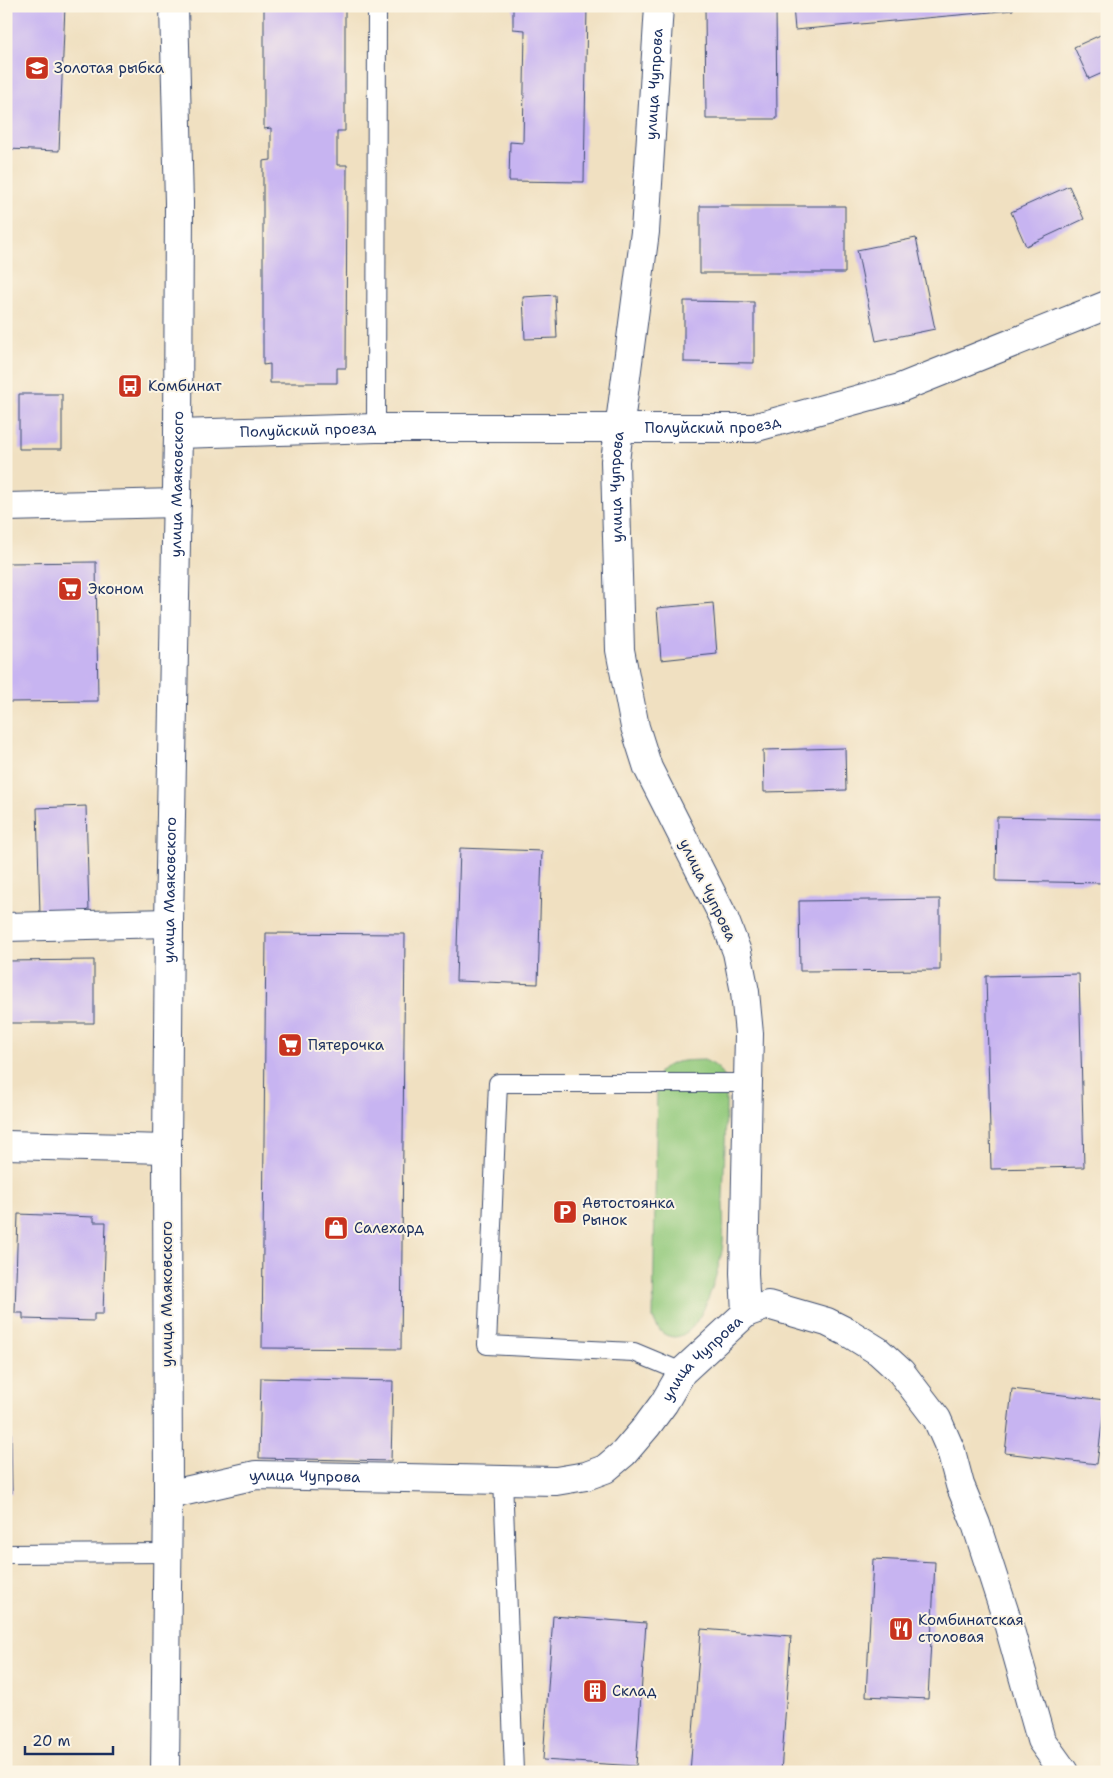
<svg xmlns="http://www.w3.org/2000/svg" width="1113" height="1778" font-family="'Shantell Sans',sans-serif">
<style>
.green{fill:#92c97b;stroke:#567c6c}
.building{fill:#c7b4f1}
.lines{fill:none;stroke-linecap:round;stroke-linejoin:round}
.lane-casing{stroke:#3b4a6d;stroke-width:20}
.street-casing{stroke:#3b4a6d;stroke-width:30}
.secondary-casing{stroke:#3b4a6d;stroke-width:30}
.lane{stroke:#fff;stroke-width:18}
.street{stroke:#fff;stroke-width:28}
.secondary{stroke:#fff;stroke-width:28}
.labels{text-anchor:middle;stroke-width:4;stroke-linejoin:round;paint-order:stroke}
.poi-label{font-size:15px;fill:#1b2f5e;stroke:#fcf5e5;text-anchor:start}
.street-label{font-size:15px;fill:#1b2f5e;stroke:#fcf5e5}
</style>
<rect width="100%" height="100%" fill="#fcf5e5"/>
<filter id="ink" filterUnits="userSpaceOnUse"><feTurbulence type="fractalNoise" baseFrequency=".02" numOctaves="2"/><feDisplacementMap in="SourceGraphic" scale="10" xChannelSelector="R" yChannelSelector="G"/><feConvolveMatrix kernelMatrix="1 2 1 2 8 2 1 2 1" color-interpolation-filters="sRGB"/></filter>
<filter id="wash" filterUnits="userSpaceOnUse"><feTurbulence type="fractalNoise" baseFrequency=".0096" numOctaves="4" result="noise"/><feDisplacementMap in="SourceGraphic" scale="20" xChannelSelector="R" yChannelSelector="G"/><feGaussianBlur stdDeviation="1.12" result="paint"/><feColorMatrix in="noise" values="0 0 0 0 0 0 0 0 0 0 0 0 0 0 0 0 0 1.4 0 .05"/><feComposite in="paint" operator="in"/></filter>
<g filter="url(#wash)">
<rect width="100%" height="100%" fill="#f0e0c1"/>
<path class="green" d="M704,1060C716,1065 721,1069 726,1081C727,1120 724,1160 723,1199C723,1216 725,1239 721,1256C716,1277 701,1337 674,1337C662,1336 657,1329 653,1318L657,1082L659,1072C674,1059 684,1061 704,1060Z"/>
<g id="blocks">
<path class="building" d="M6,6H65L59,151L6,149Z
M264,6H345V131H337V165H347L346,368H337V383H270V364L263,365V161L271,160V128L264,129Z
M513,6H587L584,182L509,181L510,142L523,143L525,30L513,29Z
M705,6H776L777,119H706Z
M793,6H1013V10L795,30Z
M1107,32V71L1089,79L1074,47Z
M1069,186L1084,219L1026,246L1011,212Z
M700,206H845V273H700Z
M916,238L935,329L876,341L857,250Z
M555,295L557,338L525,339L523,297Z
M684,301L754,302V363L684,362Z
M19,394H62V449H19Z
M96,562L98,701L9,702L8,563Z
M713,603L717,654L661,660L657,608Z
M845,748L846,790L764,792L763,750Z
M86,806L89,912L40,914L37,808Z
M997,817L1105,819L1104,883L996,881Z
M460,848L542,851L538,984L456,981Z
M940,899V970L800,971L799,901Z
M266,933L405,934L401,1349L262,1348Z
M94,960V1023H6V961Z
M1079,974L1084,1167L991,1169L986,976Z
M18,1214L94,1217V1222H106L103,1314H94V1321L23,1319V1313H15Z
M261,1378L393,1381L391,1461L259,1458Z
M1012,1389L1105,1400L1097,1464L1005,1453Z
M6,1432H11L12,1493H6Z
M873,1559L935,1562L928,1699L866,1696Z
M553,1616L646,1623L636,1766L543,1760Z
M701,1629L791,1636L781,1772H690Z"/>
</g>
</g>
<g filter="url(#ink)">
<use href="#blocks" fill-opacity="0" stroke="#3b4a6d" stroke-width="1"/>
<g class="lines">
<defs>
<path id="lane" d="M376,428L377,6
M682,1372L634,1352L487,1345L498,1083H749
M503,1479L514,1772
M6,1554L168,1553"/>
<g id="street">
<path id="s1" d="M178,434L376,428H753L900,388L1107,305"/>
<path d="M6,507L177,503"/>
<path d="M6,927L169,923"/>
<path d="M6,1145L167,1149"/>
<path d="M746,1313L768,1305L827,1322L849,1333L878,1351L901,1372L937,1419L951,1451L960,1485L976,1524L1008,1623L1041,1740L1064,1772"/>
</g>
<g id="secondary">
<path id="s2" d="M168,1495L256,1475L556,1481L586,1476L605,1469L624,1453L647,1426L664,1403L682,1372L746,1313L744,1273L749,1034L745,992L737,952L724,918L648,768L635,727L620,650L615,461L645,232L659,6"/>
<path id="s3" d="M165,1772L168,1495L167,1149L169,923L178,434L179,203L174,6"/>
</g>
</defs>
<use href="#lane" class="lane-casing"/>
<use href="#street" class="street-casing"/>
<use href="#secondary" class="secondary-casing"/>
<use href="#lane" class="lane"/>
<use href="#street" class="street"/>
<use href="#secondary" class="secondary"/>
</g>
</g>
<defs>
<symbol id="school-square" viewBox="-11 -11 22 22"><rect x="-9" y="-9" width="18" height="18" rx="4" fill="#c8321e" stroke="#fcf5e5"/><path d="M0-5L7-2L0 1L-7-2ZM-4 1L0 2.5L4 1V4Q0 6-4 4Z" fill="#fff"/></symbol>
<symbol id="bus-square" viewBox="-11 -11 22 22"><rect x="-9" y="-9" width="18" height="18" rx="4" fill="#c8321e" stroke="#fcf5e5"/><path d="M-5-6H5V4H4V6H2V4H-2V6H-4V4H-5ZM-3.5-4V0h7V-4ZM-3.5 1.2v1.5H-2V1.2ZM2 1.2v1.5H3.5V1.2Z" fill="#fff"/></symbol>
<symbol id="supermarket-square" viewBox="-11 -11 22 22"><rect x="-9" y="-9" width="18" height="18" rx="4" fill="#c8321e" stroke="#fcf5e5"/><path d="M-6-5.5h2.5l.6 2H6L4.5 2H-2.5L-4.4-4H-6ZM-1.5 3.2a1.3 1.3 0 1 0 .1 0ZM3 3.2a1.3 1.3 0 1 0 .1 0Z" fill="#fff"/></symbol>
<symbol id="parking-square" viewBox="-11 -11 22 22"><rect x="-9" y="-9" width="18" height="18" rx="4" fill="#c8321e" stroke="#fcf5e5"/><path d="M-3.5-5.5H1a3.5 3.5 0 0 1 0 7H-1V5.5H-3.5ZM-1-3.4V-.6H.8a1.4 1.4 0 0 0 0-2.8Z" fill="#fff"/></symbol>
<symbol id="shop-square" viewBox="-11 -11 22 22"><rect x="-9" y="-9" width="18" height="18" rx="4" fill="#c8321e" stroke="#fcf5e5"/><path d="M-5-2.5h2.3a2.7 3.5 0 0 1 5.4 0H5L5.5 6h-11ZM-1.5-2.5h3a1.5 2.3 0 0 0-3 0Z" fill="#fff"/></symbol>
<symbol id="restaurant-square" viewBox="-11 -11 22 22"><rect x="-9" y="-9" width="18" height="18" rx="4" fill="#c8321e" stroke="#fcf5e5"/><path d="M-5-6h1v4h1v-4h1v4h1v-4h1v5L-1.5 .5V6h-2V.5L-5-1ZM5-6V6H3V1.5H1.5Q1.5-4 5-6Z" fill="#fff"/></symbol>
<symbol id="building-square" viewBox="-11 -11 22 22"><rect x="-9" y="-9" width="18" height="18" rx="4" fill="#c8321e" stroke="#fcf5e5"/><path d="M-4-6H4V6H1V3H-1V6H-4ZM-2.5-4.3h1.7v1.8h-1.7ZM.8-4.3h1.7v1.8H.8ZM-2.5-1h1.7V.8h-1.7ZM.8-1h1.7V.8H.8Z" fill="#fff"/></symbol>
</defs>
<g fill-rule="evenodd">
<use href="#school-square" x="23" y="54" width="28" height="28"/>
<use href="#bus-square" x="116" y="372" width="28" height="28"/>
<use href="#supermarket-square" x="56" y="575" width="28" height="28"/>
<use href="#supermarket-square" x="276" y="1031" width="28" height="28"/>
<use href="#parking-square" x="551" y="1198" width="28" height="28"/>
<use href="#shop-square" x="322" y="1214" width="28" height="28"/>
<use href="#restaurant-square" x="887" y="1615" width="28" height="28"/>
<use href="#building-square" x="581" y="1677" width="28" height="28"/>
</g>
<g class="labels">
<g class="poi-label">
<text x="54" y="73">Золотая рыбка</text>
<text x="148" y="391">Комбинат</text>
<text x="88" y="594">Эконом</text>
<text x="308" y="1050">Пятерочка</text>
<text x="582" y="1208">Автостоянка<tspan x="582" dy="17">Рынок</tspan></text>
<text x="354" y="1233">Салехард</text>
<text x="918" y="1625">Комбинатская<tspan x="918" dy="17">столовая</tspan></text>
<text x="612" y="1696">Склад</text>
</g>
<g class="street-label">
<text dy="5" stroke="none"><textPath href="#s2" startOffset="1909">улица Чупрова</textPath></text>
<text dy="5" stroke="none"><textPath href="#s1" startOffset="535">Полуйский проезд</textPath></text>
<text dy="5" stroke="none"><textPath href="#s1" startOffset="130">Полуйский проезд</textPath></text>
<text dy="5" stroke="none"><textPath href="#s3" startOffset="1288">улица Маяковского</textPath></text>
<text dy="5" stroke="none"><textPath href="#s2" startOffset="1504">улица Чупрова</textPath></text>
<text dy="5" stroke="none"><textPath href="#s3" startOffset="882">улица Маяковского</textPath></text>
<text transform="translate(708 890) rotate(64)" y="5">улица Чупрова</text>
<text transform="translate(167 1294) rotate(-90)" y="5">улица Маяковского</text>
<text dy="5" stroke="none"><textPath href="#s2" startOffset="589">улица Чупрова</textPath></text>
<text dy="5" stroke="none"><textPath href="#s2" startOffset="139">улица Чупрова</textPath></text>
</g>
</g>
<rect width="1113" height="1778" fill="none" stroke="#fcf5e5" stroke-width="25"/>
<path d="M25 1746v8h88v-8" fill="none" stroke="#1b2f5e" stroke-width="2.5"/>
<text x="32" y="1746" font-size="15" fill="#1b2f5e" stroke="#fcf5e5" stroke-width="4" paint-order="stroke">20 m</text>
</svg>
